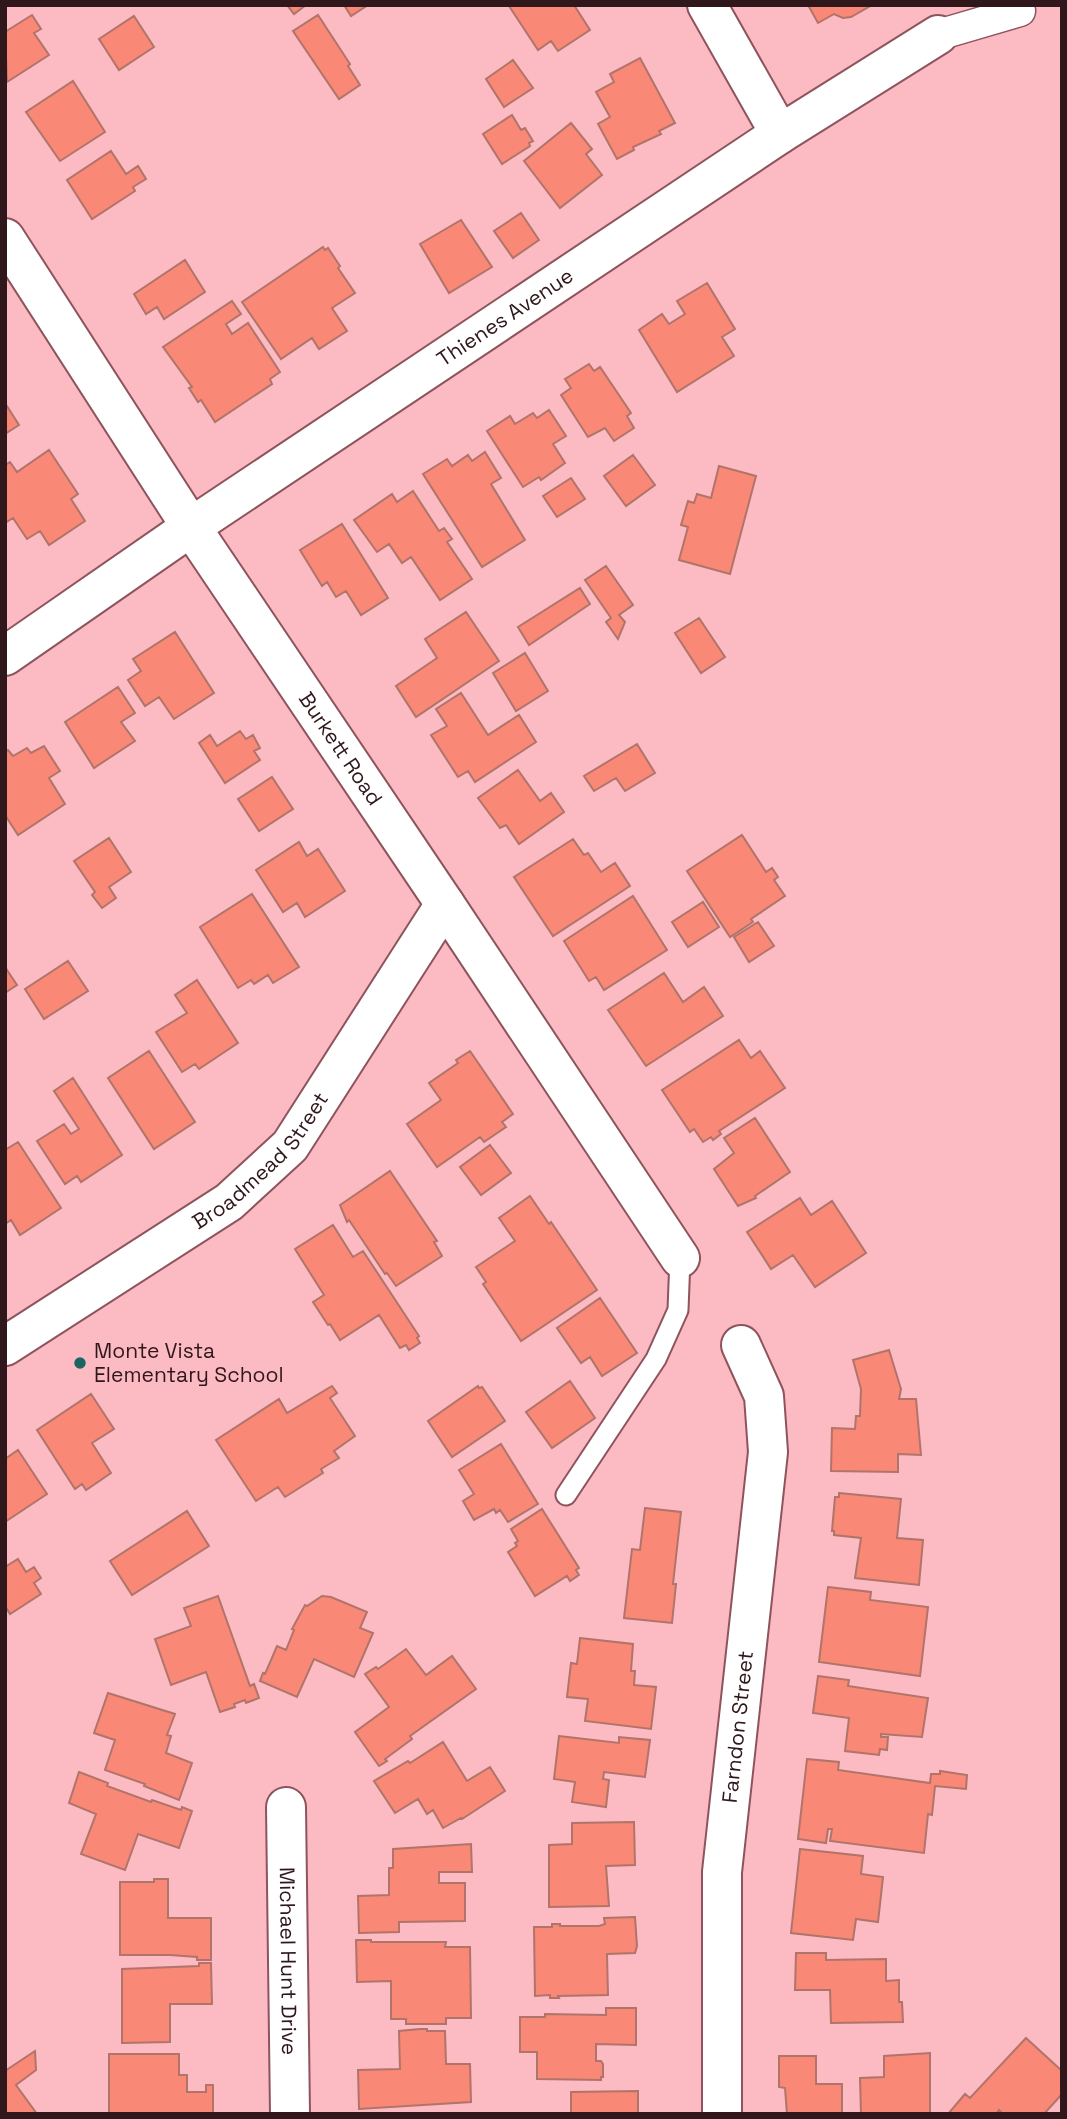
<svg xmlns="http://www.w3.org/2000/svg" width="1067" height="2119" font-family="'Space Grotesk',sans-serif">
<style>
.building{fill:#fa8876;stroke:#b0746a;stroke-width:2}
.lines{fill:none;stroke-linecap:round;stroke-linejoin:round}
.service-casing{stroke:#8d545d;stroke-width:23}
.pedestrian-casing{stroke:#8d545d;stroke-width:33}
.minor-casing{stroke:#8d545d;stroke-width:42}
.service{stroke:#fff;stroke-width:19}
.pedestrian{stroke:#fff;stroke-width:30}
.minor{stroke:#fff;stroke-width:38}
.poi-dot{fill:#186561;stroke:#fcbac2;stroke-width:2.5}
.labels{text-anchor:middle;stroke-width:6;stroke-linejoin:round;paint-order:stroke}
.street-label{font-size:21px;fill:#2f171b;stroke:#fcbac2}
.poi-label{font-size:21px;fill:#2f171b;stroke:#fcbac2;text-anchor:start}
</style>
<rect width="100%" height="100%" fill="#fcbac2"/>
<path class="building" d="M287,5H306L294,14Z
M344,5H368L351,16Z
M574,5L590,30L558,51L551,41L538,50L509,6Z
M808,5H872L851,17L843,18L834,14L818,23Z
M32,15L41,29L34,33L49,55L7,82L5,32Z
M318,15L350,64L348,66L360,85L339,99L293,31Z
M134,16L154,47L119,70L99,39Z
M640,58L675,123L659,131L661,134L633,147L634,150L617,159L598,124L610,117L596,92L614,82L610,74Z
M513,60L533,88L504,107L486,79Z
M73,81L105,132L60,161L26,112Z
M512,115L521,130L525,128L533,141L529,143L530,146L502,164L483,134Z
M571,123L592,149L586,154L602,175L560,208L524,161Z
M111,151L126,174L138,166L146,179L133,187L135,191L92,219L67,180Z
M521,213L539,240L513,258L494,231Z
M461,220L492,267L449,293L420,244Z
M323,247L325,250L328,248L340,266L338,268L355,293L332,308L347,331L319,349L312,338L281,359L242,302Z
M185,260L205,292L164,319L157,307L146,314L134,294Z
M707,283L735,329L722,337L734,356L677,392L639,330L662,314L669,324L685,314L677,301Z
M232,301L241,314L226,324L232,334L248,323L280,372L270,379L272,384L215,422L201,400L198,402L189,388L192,387L163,347Z
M589,364L594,371L600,367L631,413L627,416L634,428L614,441L605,428L588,437L561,395L571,388L565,379Z
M5,403L19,425L5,434Z
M549,410L566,436L553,444L565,463L541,480L539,477L523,487L487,431L510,416L515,424L533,413L537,418Z
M49,450L78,494L71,499L85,521L49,545L40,531L27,539L13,518L5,523V465L10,462L17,472Z
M485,452L501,478L491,484L525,540L482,567L423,474L447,459L452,466L468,455L472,461Z
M633,455L655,485L626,506L604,476Z
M719,466L756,476L730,574L679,560L688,527L681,525L688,501L694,503L697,494L711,498Z
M571,478L585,499L557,517L543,496Z
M413,491L439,531L444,528L452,539L447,542L472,579L440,600L411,557L402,563L389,544L377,552L354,520L392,494L397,502Z
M342,524L388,598L361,615L346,591L336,597L327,582L322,586L300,550Z
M606,566L633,605L619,615L625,622L618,639L606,622L611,618L585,580Z
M580,588L590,604L529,645L518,627Z
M466,612L499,661L416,717L396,686L437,658L425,639Z
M699,618L725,657L701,673L675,633Z
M175,632L214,693L174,719L159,697L145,706L128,680L141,671L133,659Z
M525,653L548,691L516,711L493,673Z
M118,687L135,713L121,722L135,741L94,768L65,722Z
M461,693L488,735L519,715L536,742L475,782L468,771L458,777L431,735L447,726L436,709Z
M240,731L246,739L253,735L260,748L254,751L260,760L225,783L199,743L210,735L217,746Z
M637,744L655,773L625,791L616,778L594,791L584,776Z
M44,746L60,771L49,778L65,804L18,835L5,815V752L8,750L13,756L27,748L31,753Z
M518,770L540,801L551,793L564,812L519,844L506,825L500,828L478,798Z
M272,777L293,809L259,831L238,799Z
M742,835L766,872L772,868L778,877L774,880L785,896L751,919L753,922L730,937L687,871Z
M109,838L131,872L109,887L116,898L102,908L92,895L95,892L74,861Z
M573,839L584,855L588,853L601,872L615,863L630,886L553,936L514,877Z
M299,842L307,856L318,849L345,891L305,917L297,903L283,912L256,870Z
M252,894L299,967L273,983L268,975L254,984L251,980L238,988L200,927Z
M633,896L667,950L604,990L596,977L589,981L564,941Z
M703,902L719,927L688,947L672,922Z
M758,922L774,946L749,962L734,937Z
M68,961L88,991L44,1019L25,989Z
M5,967L17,985L5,993Z
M664,973L683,1002L704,987L723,1016L646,1066L608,1010Z
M197,980L238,1043L199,1069L195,1064L182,1072L156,1032L187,1013L175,995Z
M739,1040L751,1058L760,1051L785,1088L719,1131L721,1134L713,1140L711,1137L703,1142L694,1129L690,1132L662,1090Z
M149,1051L195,1122L154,1149L108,1078Z
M470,1051L513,1114L502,1122L506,1127L484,1142L480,1137L437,1167L407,1124L441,1100L429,1083L458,1063L456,1060Z
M73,1078L122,1155L81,1182L77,1176L65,1184L37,1141L64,1124L71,1134L79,1129L54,1091Z
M755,1118L790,1172L755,1196L756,1198L738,1206L714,1169L734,1153L724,1138Z
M18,1142L61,1208L20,1235L11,1220L5,1224V1150Z
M490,1145L511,1173L481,1195L460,1167Z
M390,1171L437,1241L434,1242L442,1256L396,1286L387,1273L385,1274L349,1220L347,1222L340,1205Z
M530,1196L549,1224L551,1222L597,1290L521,1341L483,1284L486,1282L476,1267L515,1241L499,1218Z
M800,1198L811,1215L832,1201L866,1253L815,1287L793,1255L771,1269L747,1232Z
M333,1225L353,1257L363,1251L419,1336L417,1338L420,1343L409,1350L406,1345L400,1348L379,1315L340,1340L330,1324L328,1325L313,1302L324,1295L295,1249Z
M600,1298L637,1353L602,1376L590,1357L581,1363L557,1328Z
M889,1350L901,1389L899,1399H916L921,1455L898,1454V1472L831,1471L832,1428L855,1429L856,1416H860L861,1389L853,1360Z
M570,1381L595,1418L552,1448L526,1412Z
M332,1386L337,1393L330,1398L355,1436L334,1451L339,1458L321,1469L323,1473L285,1497L278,1487L256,1501L216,1440L279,1399L287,1413Z
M478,1386L479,1388L482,1387L505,1421L452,1457L428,1421Z
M91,1394L114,1429L92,1443L111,1473L86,1490L82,1484L75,1489L37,1430Z
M501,1444L538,1504L508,1522L500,1510L496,1513L494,1509L474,1520L463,1501L474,1494L459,1470Z
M18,1450L47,1494L5,1522V1459Z
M839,1493L901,1499L897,1538L923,1540L919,1585L855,1578L861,1538L834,1535V1531H832L835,1497H839Z
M645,1508L681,1512L673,1584H676L672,1623L624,1618L632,1549L640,1550Z
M542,1509L579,1568L576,1570L579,1575L570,1581L567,1576L535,1596L508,1552L517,1546L515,1543L518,1541L511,1529Z
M187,1511L209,1546L132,1595L110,1561Z
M18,1559L26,1572L34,1567L41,1578L34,1583L41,1594L10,1614L5,1606V1567Z
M828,1587L871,1592L870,1600L928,1607L920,1676L819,1662Z
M218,1596L250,1686L254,1684L259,1698L246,1703L245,1700L234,1704L235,1707L220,1712L206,1672L171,1685L155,1639L191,1626L184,1608Z
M322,1596L331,1597L367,1612L360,1628L373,1633L354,1677L314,1659L297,1697L260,1681L263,1673L265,1674L277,1646L286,1650L294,1630L292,1629L305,1605L307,1606Z
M580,1638L633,1644L631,1671H635L634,1685L656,1687L651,1729L585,1721L588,1699L567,1697L571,1663L577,1664Z
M406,1649L426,1675L452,1656L476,1689L410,1736L412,1739L385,1759L387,1761L379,1766L355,1732L389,1707L365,1674L376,1667L378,1669Z
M818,1676L849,1680L848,1686L928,1698L922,1737L881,1734V1737H888L887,1750L880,1749L879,1755L845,1751L849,1718L813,1713Z
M108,1693L175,1714L167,1735L171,1736L166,1753L192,1763L179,1800L144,1786L145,1784L105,1770L115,1740L94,1733Z
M559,1736L619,1743V1737L650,1740L645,1777L604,1772L603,1779L609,1780L606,1807L572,1802L575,1782L554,1779Z
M443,1742L467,1781L490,1767L505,1791L462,1819L461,1818L443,1828L433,1810L427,1814L418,1799L395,1813L374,1781L408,1761L410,1763Z
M807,1759L839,1762L838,1770L930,1783L931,1774H940V1771L967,1775L966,1789L935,1786L932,1815L928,1814L924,1853L830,1841L832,1829H828L826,1843L798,1839Z
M79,1772L108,1783L107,1786L151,1802L152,1800L181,1810L182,1807L192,1811L179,1848L138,1834L125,1870L81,1854L96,1814L69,1803Z
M634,1822L635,1865L606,1866L609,1906L549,1907V1845L572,1844V1823Z
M471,1844L472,1872H439V1883H465V1921L399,1922V1932L359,1933L358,1896L389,1895V1868H393V1849Z
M800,1849L863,1856L861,1874L883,1877L878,1922L856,1919L853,1940L791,1933Z
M154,1879H168V1918H211V1960H197V1957L170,1955H120V1882H154Z
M635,1917L637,1946L635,1953L607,1954L608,1995L558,1996L559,1998H550V1995L535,1996L534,1927H552V1924H560V1926H599L605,1924L604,1918Z
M356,1940H371V1942H446L445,1947H470L471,2018H446V2024H406V2019H391V1981L357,1982Z
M796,1953H826V1960L886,1959V1981L899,1980V2002H902L903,2022L831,2023L830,1990H795Z
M199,1963H211L212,2004H170V2042L122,2043V1969L199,1966Z
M606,2008H636V2045L596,2044V2061H601L603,2064V2077H601V2080L537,2079V2052H520V2017H545V2014L606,2015Z
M420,2029H427V2031H445L446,2064H470L471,2102L359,2109L358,2070L400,2069L399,2031Z
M1026,2038L1062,2071V2094L1044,2114H1003L999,2110L996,2114H948L965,2094L970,2098Z
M35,2051L36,2070L16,2085L37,2114H5V2071Z
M930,2053V2114H861L860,2078L884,2077V2056Z
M109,2054H179V2075H187V2092H206V2085H213V2114H109Z
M779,2056H816V2084H842V2114H787L785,2088L779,2087Z
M638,2091V2114H571V2092Z"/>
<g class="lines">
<defs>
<path id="service" d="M566,1495L656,1359L678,1310L680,1258"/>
<path id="pedestrian" d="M938,35L1020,11"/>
<g id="minor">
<path d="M707,5L780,134"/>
<path id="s1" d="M5,238L191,527L445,904L680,1258"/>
<path id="s2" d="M5,656L191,527L780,134L938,35"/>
<path id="s3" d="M5,1346L229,1202L290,1146L445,904"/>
<path id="s4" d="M286,1807L290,2114"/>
<path id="s5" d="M722,2114V1872L768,1452L764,1396L741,1345"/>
</g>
</defs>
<use href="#service" class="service-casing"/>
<use href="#pedestrian" class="pedestrian-casing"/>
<use href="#minor" class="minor-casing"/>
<use href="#service" class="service"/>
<use href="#pedestrian" class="pedestrian"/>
<use href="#minor" class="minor"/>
</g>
<circle class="poi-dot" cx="80" cy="1363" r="7"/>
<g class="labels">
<g class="street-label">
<text dy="7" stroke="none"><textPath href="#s2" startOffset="604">Thienes Avenue</textPath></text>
<text dy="7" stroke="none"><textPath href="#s1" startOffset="611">Burkett Road</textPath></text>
<text dy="7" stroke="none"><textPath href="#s3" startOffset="318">Broadmead Street</textPath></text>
<text dy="7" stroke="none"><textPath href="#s5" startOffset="388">Farndon Street</textPath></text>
<text dy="7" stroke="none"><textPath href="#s4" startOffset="154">Michael Hunt Drive</textPath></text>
</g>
<g class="poi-label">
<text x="94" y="1358">Monte Vista<tspan x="94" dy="24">Elementary School</tspan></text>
</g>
</g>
<rect width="1067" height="2119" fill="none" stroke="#2f171b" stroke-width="14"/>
</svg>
